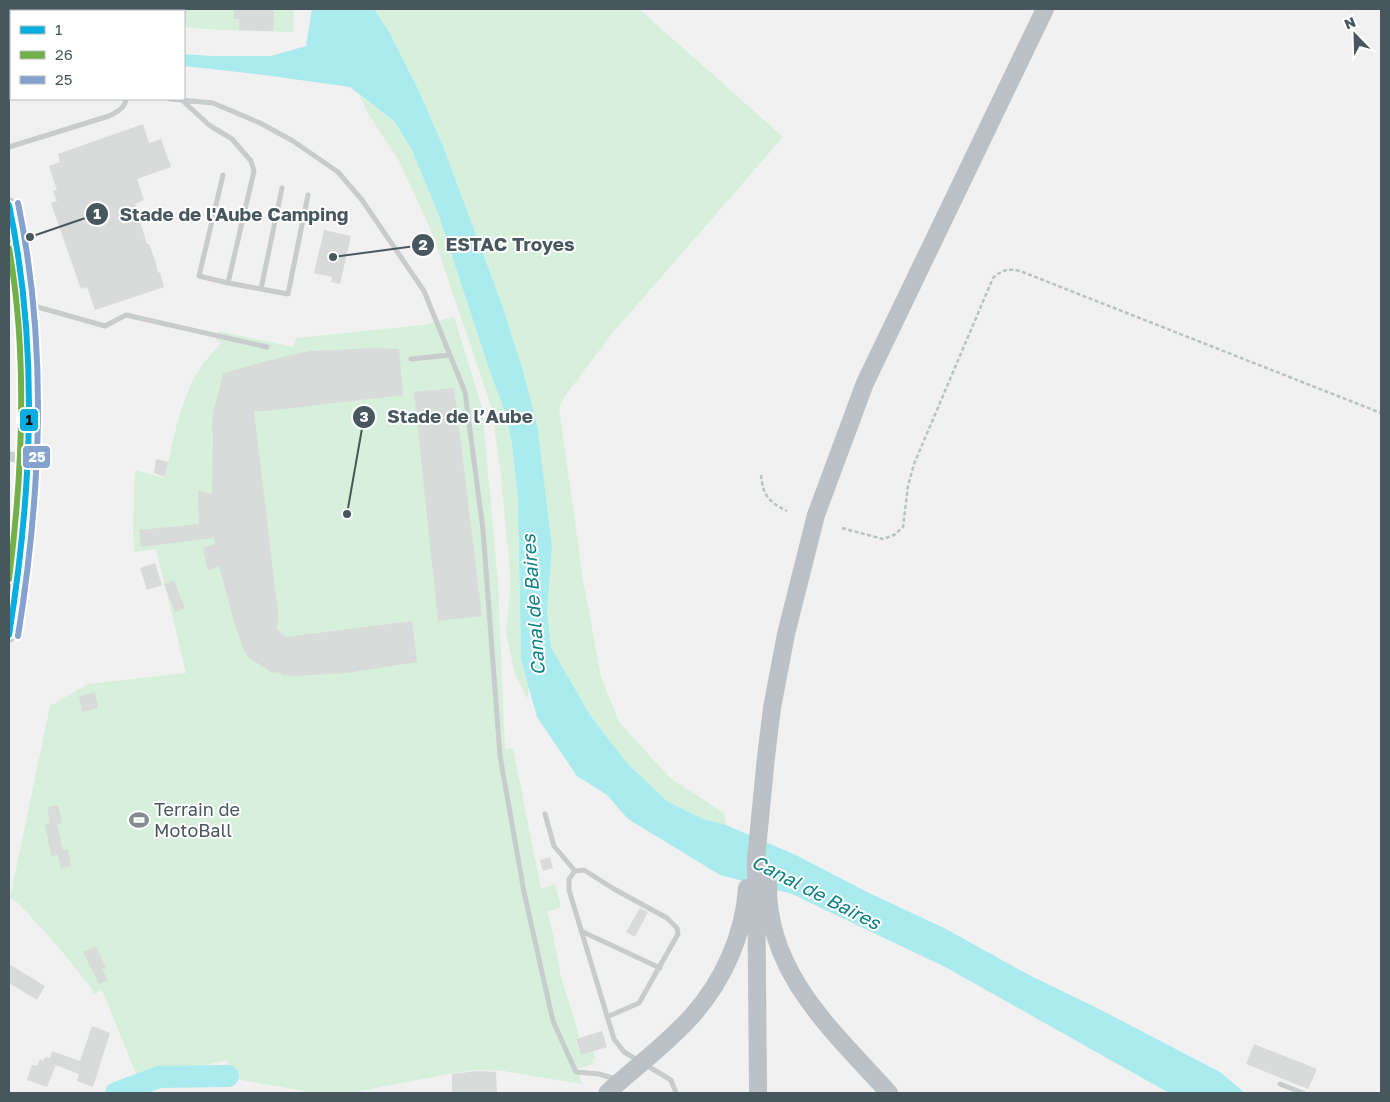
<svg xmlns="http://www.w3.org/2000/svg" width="1390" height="1102" font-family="'Golos Text',sans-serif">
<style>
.green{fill:#d6f0dc}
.water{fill:#aaebef}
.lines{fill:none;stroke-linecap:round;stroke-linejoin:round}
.river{stroke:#aaebef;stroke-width:22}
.building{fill:#d9dada}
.path{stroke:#b8c4bf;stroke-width:2.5;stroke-dasharray:4 2.5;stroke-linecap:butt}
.lane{stroke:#c9cccd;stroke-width:5}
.street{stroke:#c9cccd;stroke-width:10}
.primary{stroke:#c6cbcd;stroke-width:15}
.highway{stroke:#bcc1c5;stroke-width:18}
.bus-1-casing{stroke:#fff;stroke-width:10}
.bus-2-casing{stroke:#fff;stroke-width:10}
.bus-3-casing{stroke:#fff;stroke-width:10}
.bus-1{stroke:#07aedf;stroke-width:6}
.bus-2{stroke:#72b149;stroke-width:6}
.bus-3{stroke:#85a2cf;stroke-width:6}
.labels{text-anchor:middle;stroke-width:4;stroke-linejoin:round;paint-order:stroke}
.poi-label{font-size:18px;fill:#48575e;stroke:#fff;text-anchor:start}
.water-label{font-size:19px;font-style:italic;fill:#0b8188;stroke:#fff}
.leader{fill:none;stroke:#48575e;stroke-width:2}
.callout-dot{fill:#48575e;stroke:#fff;stroke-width:2}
.mark-label{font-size:15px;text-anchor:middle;font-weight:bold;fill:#fff}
.callout-label{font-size:19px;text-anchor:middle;font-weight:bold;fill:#48575e;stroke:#fff;stroke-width:4;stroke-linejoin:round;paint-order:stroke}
.line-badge{stroke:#fff;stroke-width:2}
.badge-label{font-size:14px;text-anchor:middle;font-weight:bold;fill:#fff}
.pale-badge-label{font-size:14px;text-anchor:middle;font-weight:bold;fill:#111}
</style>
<rect width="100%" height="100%" fill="#f2f1f1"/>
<path class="green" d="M155,9H294L293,32L220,30L184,27V11H155Z
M374,9H639L783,137L610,336L565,396L559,408L583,580L601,677L619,722L670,778L724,813L726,825L703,819L668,802L627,763L590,715L551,647L547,611L552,549L538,429L522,367L501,302L443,146L418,89L389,32Z
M359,95L395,122L412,150L439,216L487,363L506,415L512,444L518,499L521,660L529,688L527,699L514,671L506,631L511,583L500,466L491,406L433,235L398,159L369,115Z
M454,317L482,407L498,583L505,749L513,748L541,889L555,884L561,907L547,912L551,924L561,977L577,1028L579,1037L575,1039L581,1055L593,1051L595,1058L592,1060L593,1064L577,1069L582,1084L504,1071L478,1070L454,1073L349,1093H315L236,1079L227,1060L139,1081L102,990L94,994L92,989L56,944L19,904L10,898L50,706L88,684L186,673L156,549L135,552L133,534L135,470L165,478C173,442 179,402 199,370C205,360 214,352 221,343L216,340L218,331L294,347L296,338L423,325Z"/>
<path class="water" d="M312,9H374L389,32L418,89L443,146L501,302L522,367L538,429L552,549L547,611L551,647L590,715L627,763L668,802L703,819L726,825L796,855L865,891L946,929L1029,975L1099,1009L1220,1072L1245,1093H1169L947,968L792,894L720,875L628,819L607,795L577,776L537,717L521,660L518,499L512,444L506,415L487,363L439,216L412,150L395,122L350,87L264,75L184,66V54L211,56H271L306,46Z"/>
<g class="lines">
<path class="river" d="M116,1093L159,1077L228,1076"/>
</g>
<path class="building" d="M234,9H274L273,31L239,30V19H234Z
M143,124L149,143L161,139L171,167L137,179L144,200L135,204L147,244H149L155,260L158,273L160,272L164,287L95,310L87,287L81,289L51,203L57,201L53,191L57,190L49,166L60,162L58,154Z
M324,230L351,236L340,284L331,282L332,277L314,273Z
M373,348L399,349L403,395L267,411H254L279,621L276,627L281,634L287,637L412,621L417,662L347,673L296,676L281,675V673L271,672L248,657L243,648L235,625L219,566L208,571L203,548L215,544L214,538L141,547L139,530L199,524L198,490L212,494L213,433H212L213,411L218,396L223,373L286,356L311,351Z
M454,388L482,616L438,621L414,392Z
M156,459L168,462L165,477L154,473Z
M155,563L162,585L147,590L140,568Z
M174,580L185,608L175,612L164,584Z
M95,692L98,708L82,712L79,696Z
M58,805L62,823L57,824L63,850L68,849L71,866L61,869L58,855L51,856L45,824L50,823L47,807Z
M550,857L553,868L543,871L540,860Z
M640,908L648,912L635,937L626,932Z
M96,946L106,968L102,969L108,980L99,984L83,952Z
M9,964L45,986L37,1000L9,983Z
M92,1026L110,1033L93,1087L77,1081L79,1074L56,1065L47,1087L27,1080L32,1065L37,1066L40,1059L43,1061L45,1057L50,1058L52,1051L80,1061Z
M602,1031L607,1047L581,1055L576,1039Z
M1254,1044L1317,1069L1308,1089L1246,1064Z
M477,1071L496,1072L497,1093H452V1074Z"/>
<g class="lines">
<path class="path" d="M761,475C763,496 769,502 787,511
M842,528L883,539L894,535L903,527L908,486L914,464L993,278C1002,270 1008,268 1020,271L1381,413"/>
<path class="lane" d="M9,87H11
M170,99L213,103L260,123L293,141L338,172L362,200L424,291L450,355L411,359
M183,101L209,125L232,139L251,161L254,171L228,283L199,276L223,175
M9,147L109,116C117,112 125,108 126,99
M228,283L261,289L282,188
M9,284L20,288
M261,289L288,294L308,195
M27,304L105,326L126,315L267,347
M450,355L465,392L483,530L500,756L524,892L553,1021L576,1072L599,1074L616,1079
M545,814L554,846L575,871
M581,931L660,968
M607,1017L639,1003L678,934L677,928L667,918L614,889L584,870L575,871L569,879V890L614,1039L624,1052L671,1080L676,1093
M1280,1084L1303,1093"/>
<path class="street" d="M9,456L28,461"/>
<path class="primary" d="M9,205C16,238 23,272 25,306C35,415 28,527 9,635"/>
<path class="highway" d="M768,883C766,973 834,1032 889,1093
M607,1093C634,1068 667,1044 692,1016C723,981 744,935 747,888
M758,1093L756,859L766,757L772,708L786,634L816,515L865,383L1045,9"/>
<defs>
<path id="bus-1" d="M9,205C39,347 32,492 9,635"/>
<path id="bus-2" d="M9,248C28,357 23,470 9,579"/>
<path id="bus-3" d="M18,203C48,347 41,492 18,636"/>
</defs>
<use href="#bus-1" class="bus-1-casing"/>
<use href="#bus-2" class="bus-2-casing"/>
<use href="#bus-3" class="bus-3-casing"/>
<use href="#bus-1" class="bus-1"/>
<use href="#bus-2" class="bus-2"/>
<use href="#bus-3" class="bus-3"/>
</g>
<defs>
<symbol id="stadium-bare" viewBox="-9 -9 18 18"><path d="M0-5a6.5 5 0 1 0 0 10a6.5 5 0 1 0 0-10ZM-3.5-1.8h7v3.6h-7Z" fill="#848d91" stroke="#fff" stroke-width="2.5" paint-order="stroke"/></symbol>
</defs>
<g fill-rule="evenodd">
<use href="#stadium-bare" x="125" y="806" width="28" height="28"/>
</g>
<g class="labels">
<g class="poi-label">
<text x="154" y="816">Terrain de<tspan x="154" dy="21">MotoBall</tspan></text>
</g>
<g class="water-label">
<text transform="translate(533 605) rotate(-94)" y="7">Canal de Baires</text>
<text transform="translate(816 892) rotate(27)" y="7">Canal de Baires</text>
</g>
</g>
<path class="leader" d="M30 237L97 214M333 257L423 245M347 514L364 417"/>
<g class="callout-dot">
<circle cx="30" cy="237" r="5"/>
<circle cx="333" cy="257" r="5"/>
<circle cx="347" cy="514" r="5"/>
<circle cx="97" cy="214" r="12"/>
<circle cx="423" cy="245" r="12"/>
<circle cx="364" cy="417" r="12"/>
</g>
<g class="mark-label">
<text x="97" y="219">1</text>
<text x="423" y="250">2</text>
<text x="364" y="422">3</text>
</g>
<g class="callout-label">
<text x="234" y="221">Stade de l'Aube Camping</text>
<text x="510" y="251">ESTAC Troyes</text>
<text x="460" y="423">Stade de l’Aube</text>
</g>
<g class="line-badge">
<rect x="19" y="408" width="20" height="24" rx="5" fill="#07aedf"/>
<rect x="22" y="445" width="29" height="24" rx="5" fill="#85a2cf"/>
</g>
<g class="badge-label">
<text x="37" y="462">25</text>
</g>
<g class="pale-badge-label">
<text x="29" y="425">1</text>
</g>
<rect width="1390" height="1102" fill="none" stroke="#48575e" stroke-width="20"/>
<rect x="10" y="10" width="175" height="90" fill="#ffffff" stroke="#b6bcbf"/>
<rect x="20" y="26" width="25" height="8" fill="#07aedf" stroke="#b6bcbf"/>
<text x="55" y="35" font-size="15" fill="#48575e">1</text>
<rect x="20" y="51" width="25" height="8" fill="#72b149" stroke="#b6bcbf"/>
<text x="55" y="60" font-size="15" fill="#48575e">26</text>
<rect x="20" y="76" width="25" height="8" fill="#85a2cf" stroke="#b6bcbf"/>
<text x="55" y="85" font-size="15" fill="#48575e">25</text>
<g transform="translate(1355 35) rotate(337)" stroke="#ffffff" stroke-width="4" paint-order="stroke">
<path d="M0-4L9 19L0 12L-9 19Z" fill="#48575e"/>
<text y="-8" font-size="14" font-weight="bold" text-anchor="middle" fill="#48575e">N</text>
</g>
</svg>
